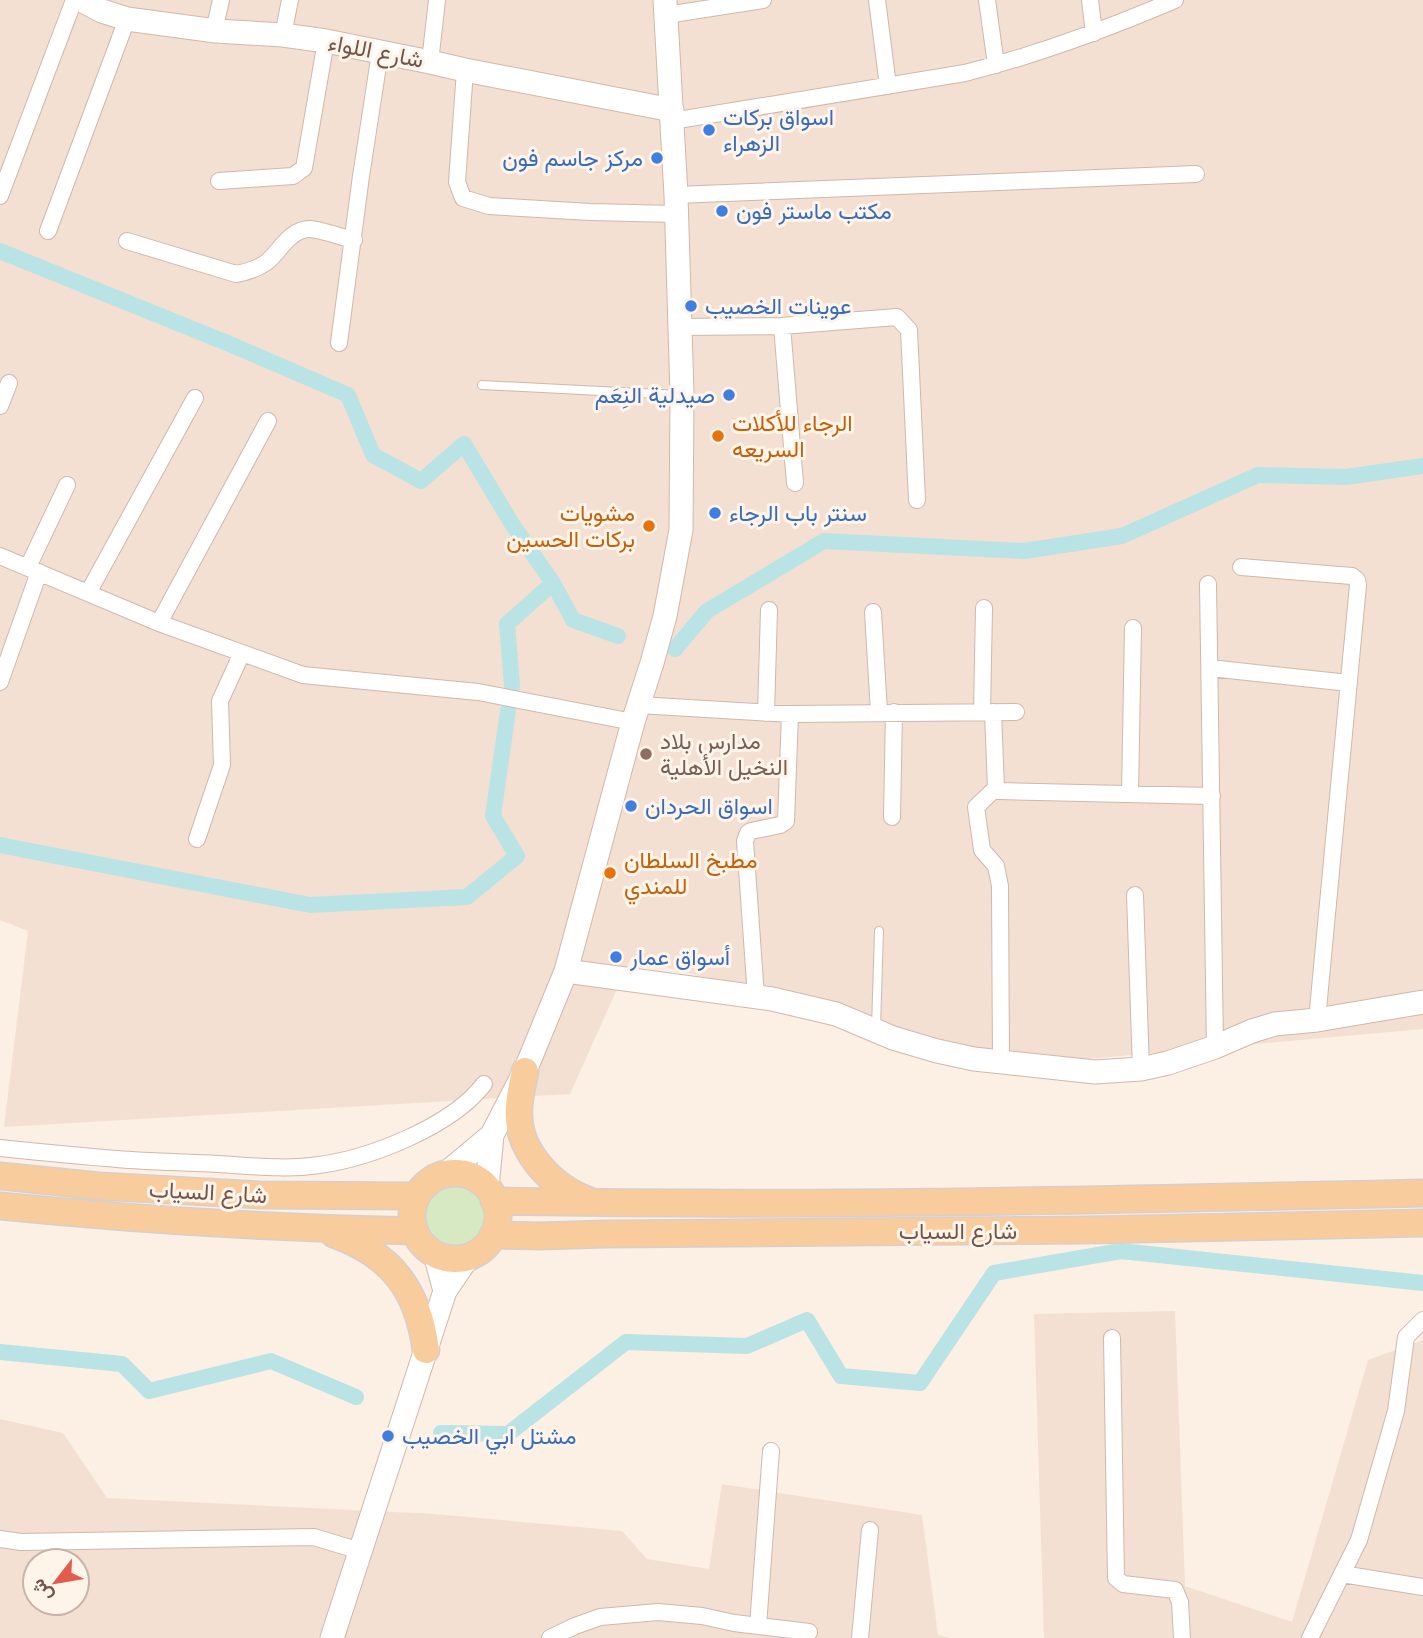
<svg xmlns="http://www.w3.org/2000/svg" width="1423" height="1638" font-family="Poppins,Vazirmatn,sans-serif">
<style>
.residential{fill:#f3e0d2;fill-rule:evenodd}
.green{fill:#d7e9c2}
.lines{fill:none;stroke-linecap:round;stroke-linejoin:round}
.canal{stroke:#b9e3e5;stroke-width:16}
.lane-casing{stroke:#cfb8ad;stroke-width:10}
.street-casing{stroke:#cfb8ad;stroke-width:18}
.secondary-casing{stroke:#d2b7ab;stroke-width:25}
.primary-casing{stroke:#d8cfcc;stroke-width:29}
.lane{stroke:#fff;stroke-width:8}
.street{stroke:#fff;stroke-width:16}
.secondary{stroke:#fff;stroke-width:23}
.primary{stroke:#f9cc9d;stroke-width:26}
.shop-dot{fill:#3f7fe0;stroke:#fff4ea;stroke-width:2.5}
.food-dot{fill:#e8710a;stroke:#fff4ea;stroke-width:2.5}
.education-dot{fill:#8d6e63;stroke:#fff4ea;stroke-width:2.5}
.labels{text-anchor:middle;stroke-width:6;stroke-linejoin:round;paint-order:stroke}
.street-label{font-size:23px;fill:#73544a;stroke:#fff4ea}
.shop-label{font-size:23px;fill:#366cbe;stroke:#fff4ea;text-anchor:start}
.food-label{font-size:23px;fill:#c56008;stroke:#fff4ea;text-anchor:start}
.education-label{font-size:23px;fill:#785e54;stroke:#fff4ea;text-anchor:start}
</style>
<rect width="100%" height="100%" fill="#fcefe4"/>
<path class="residential" d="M0,0H1423V1029L1031,1064L631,958L570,1094L4,1127L28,931L0,920Z
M1175,1311L1185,1586L1292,1622L1368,1360L1423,1340V1638H1044L1034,1314Z
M0,1419L63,1433L107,1498L434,1514L622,1531L647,1559L709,1569L722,1484L922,1515L938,1635L950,1638H0ZM35,1561H77V1603H35Z"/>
<path class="green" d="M420 1215a34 34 0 1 1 68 0a34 34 0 1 1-68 0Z"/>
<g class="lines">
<path class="canal" d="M0,251L232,345L348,395L373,455L421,481L464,444L512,524L553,583L573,620L618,636
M675,649L707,611L824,541L1024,551L1122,536L1258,475L1346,477L1423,466
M512,686L507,624L553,583
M0,845L310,905L467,897L517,856L493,816L508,711
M0,1352L122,1364L149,1391L271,1361L356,1397
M441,1433L508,1434L626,1342L747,1346L807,1320L841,1376L920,1383L994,1273L1121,1251L1423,1283"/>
<defs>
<path id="lane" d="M482,385L679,395
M876,1028L879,931"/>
<path id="street" d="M877,0L888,86
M987,0L996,65
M1090,0L1094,33
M666,15L763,0
M214,31L221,0
M283,35L290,0
M430,62L437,0
M465,70L457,182L463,198L489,206L590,212L675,214
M672,121L965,73C1037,55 1107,29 1175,0
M219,181L293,176L304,168L326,41
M676,195L1196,174
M0,196L74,0
M48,231L127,19
M127,241L236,274C248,272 257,269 267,262C280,251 290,229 310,229C319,229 344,238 354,240
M782,326L795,483
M679,327L782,326L897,317L909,330L917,500
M339,343L361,176L380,53
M0,406L9,383
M0,556L159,623L303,675L478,692L633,722
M28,567L67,485
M1241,567L1352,576L1357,580L1358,585L1317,1020
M1208,584L1215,1047
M88,593L195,398
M873,612L879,712
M159,623L268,421
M1210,668L1349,683
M0,682L39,572
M639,705L790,714L1016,712
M982,712L984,608
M993,712L996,788L999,791L1212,796
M766,713L769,610
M996,788L976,807L982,850L996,866L1000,886L1001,1062
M1130,794L1133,628
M892,817L894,712
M197,839L222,765L220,701L242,653
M1135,895L1141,1069
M756,997L745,841L748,833L751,831L780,825L786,821L790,714
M0,1148C39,1152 78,1156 117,1159C151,1162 184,1162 218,1164C252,1166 286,1170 319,1165C371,1158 452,1126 484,1084
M1112,1338L1116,1578L1123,1584L1175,1590L1180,1602L1182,1638
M0,1539L21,1542L314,1537L360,1551
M1342,1574L1423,1587
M758,1626L771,1451
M550,1638L575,1626L600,1617L658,1612L702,1616L734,1623L809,1632
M860,1638L870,1530
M1310,1638L1359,1540L1396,1411L1406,1337L1423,1320"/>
<path id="secondary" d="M81,0L102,11L127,19L216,31L283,35L326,41L430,62L465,70L672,110
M566,971L772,999L836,1014L893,1038L937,1051L974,1059L1095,1072L1141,1069L1168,1063L1215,1047L1252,1031L1275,1024L1317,1020L1423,1002
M444,1175L492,1135
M487,1188L492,1135L525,1071L566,971L633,722L652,663L665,616L681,530L682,395L676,195L665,0
M435,1254L445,1291
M332,1638L445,1291L468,1257"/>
<path id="primary" d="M525,1071C523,1083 519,1096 519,1109C516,1151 553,1188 590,1201
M412 1216a43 43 0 1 1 86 0a43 43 0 1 1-86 0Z
M0,1176L99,1186L259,1195L417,1196
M494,1201C804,1207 1114,1200 1423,1193
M0,1206C138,1220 276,1228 414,1231
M334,1234C392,1255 418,1290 426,1350
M493,1235L539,1236L606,1234L1088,1230L1423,1223"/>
</defs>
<use href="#lane" class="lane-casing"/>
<use href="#street" class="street-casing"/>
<use href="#secondary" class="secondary-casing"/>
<use href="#primary" class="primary-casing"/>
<use href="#lane" class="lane"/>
<use href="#street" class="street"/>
<use href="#secondary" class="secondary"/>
<use href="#primary" class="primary"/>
</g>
<g class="shop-dot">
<circle cx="709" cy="130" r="7"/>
<circle cx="657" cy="158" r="7"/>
<circle cx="722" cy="211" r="7"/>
<circle cx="691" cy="306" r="7"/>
<circle cx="729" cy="395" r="7"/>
<circle cx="715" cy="513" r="7"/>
<circle cx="631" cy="806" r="7"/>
<circle cx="616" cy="957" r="7"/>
<circle cx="388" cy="1436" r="7"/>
</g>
<g class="food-dot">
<circle cx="718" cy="436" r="7"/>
<circle cx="649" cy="526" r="7"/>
<circle cx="610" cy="873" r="7"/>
</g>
<circle class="education-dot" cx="646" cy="754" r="7"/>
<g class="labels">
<g class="street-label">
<text transform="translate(376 51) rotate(11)" y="8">شارع اللواء</text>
<text transform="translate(208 1192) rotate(3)" y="8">شارع السياب</text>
<text x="958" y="1239">شارع السياب</text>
</g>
<g class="shop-label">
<text x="723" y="125">اسواق بركات<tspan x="723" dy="26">الزهراء</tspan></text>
<text x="643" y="166" text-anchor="end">مركز جاسم فون</text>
<text x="736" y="219">مكتب ماستر فون</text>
<text x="705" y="314">عوينات الخصيب</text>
<text x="715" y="403" text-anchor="end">صيدلية النِعَم</text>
<text x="729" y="521">سنتر باب الرجاء</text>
<text x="645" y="814">اسواق الحردان</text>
<text x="630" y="965">أسواق عمار</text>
<text x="402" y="1444">مشتل ابي الخصيب</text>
</g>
<g class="food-label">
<text x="732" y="431">الرجاء للأكلات<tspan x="732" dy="26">السريعه</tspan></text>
<text x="635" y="521" text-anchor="end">مشويات<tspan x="635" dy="26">بركات الحسين</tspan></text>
<text x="624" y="868">مطبخ السلطان<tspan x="624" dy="26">للمندي</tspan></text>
</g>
<g class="education-label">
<text x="660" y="749">مدارس بلاد<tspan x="660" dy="26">النخيل الأهلية</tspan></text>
</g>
</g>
<g transform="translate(56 1582) rotate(239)"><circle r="33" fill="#fff4ea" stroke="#c7b4aa" stroke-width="2"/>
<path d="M0-5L12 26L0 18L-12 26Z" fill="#e35b4b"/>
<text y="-10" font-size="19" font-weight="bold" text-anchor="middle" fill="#73544a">ش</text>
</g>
</svg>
